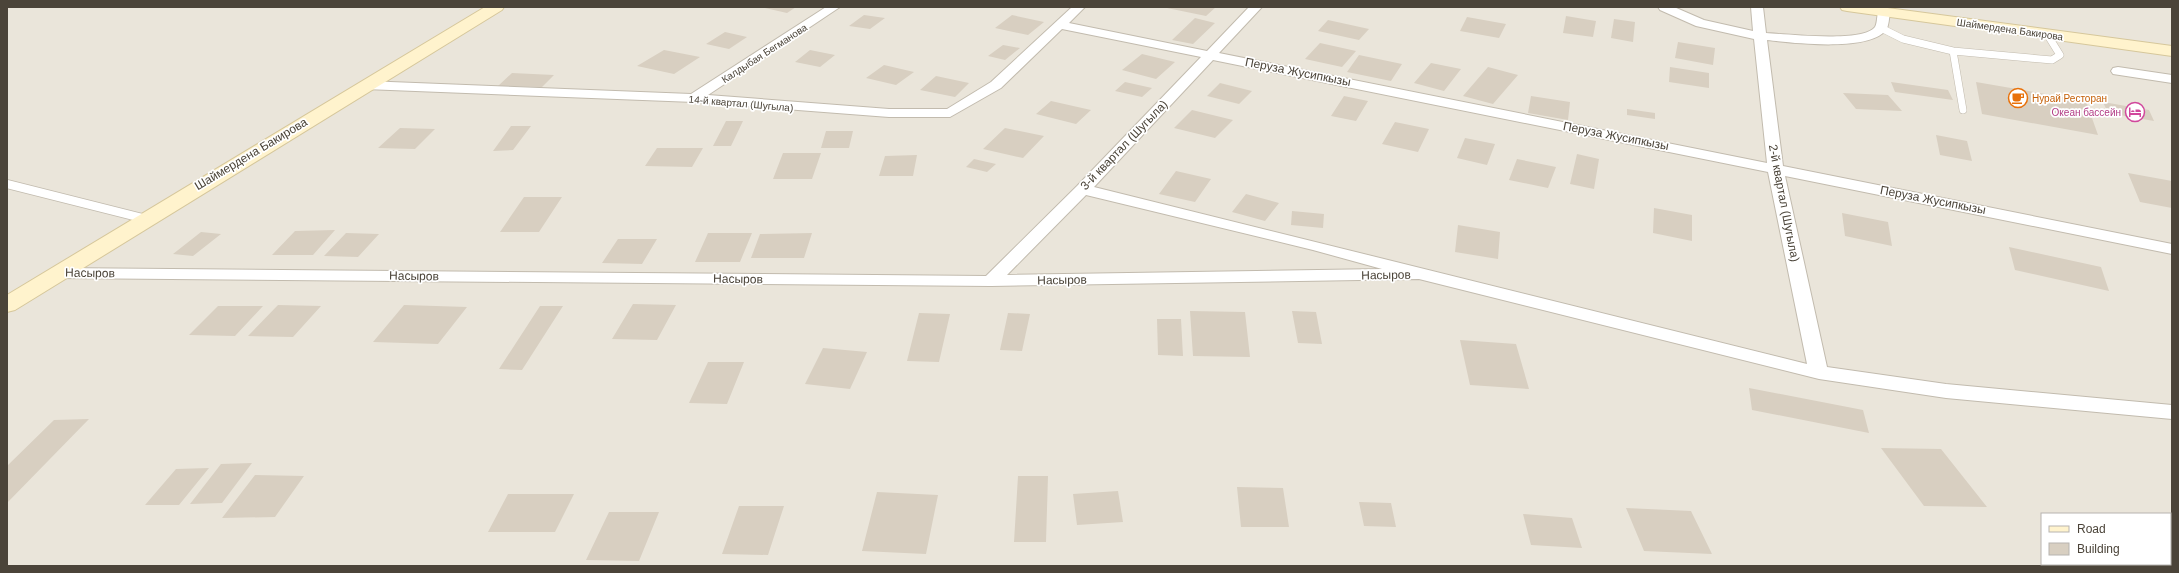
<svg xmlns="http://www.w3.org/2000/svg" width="2179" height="573" font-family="Arial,sans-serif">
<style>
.residential{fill:#eae5da;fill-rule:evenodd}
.building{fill:#d8cfc1}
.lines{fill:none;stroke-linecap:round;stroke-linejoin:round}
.lane-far1-casing{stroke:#c2bbae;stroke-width:8}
.lane-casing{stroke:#c2bbae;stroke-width:10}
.street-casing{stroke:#c2bbae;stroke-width:2}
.secondary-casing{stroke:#d6c79b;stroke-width:2}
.lane-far1{stroke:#fff;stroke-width:7}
.lane{stroke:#fff;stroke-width:8}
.street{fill:#fff;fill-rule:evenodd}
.secondary{fill:#fff3cd;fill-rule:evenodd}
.labels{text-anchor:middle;stroke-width:3.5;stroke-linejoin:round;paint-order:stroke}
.far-street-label{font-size:10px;fill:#4b4439;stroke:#fff}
.far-food-label{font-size:10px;fill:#c56008;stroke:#fff;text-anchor:start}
.far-hotel-label{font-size:10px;fill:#b23c85;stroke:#fff;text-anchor:end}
.street-label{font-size:12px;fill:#4b4439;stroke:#fff}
</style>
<rect width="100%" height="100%" fill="#f6f3ec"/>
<path class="residential" d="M7,7H2172V566H7ZM2042,514H2170V564H2042Z"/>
<path class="building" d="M767,7H796L787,13L765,8Z
M1169,7H1216L1206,16L1167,8Z
M864,15L885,18L870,29L849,26Z
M1012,15L1044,22L1028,35L995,28Z
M1566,16L1596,21L1593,37L1563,33Z
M1467,17L1506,24L1499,38L1460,31Z
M1195,18L1215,23L1193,44L1172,40Z
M1614,19L1635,22L1633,42L1611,38Z
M1328,20L1369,29L1359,40L1318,31Z
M725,32L747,37L729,49L706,44Z
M1678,42L1715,48L1713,65L1675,58Z
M1320,43L1356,51L1342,67L1305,59Z
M1003,45L1020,48L1005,60L988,56Z
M664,50L700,57L674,74L637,66Z
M810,50L835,55L820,67L795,62Z
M1142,54L1175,62L1156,79L1122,70Z
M1359,55L1402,64L1391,81L1347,72Z
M1431,63L1461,69L1444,91L1414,83Z
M884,65L914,72L896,85L866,78Z
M1488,67L1518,75L1493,104L1463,96Z
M1670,67L1709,73V88L1669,82Z
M512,73L554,75L542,87L498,86Z
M936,76L969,83L955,97L920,90Z
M1125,82L1152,88L1142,97L1115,91Z
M1891,82L1948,90L1953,100L1895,92Z
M1976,82L2086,101L2098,135L1982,114Z
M1220,83L1252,91L1239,104L1207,96Z
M1843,93L1888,95L1902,111L1856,109Z
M1344,96L1368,101L1356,121L1331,116Z
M1531,96L1570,102L1568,120L1528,113Z
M1051,101L1091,110L1076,124L1036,114Z
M2103,102L2149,110L2154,121L2108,113Z
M1627,109L1655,113V119L1627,115Z
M1192,110L1233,120L1215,138L1174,128Z
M726,121H743L731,146H713Z
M1395,122L1429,129L1418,152L1382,144Z
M511,126H531L513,150L493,151Z
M400,128L435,129L415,149L378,148Z
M1005,128L1044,136L1023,158L983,149Z
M826,131H853L849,148H821Z
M1936,135L1967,141L1972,161L1940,155Z
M1465,138L1495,144L1487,165L1457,158Z
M657,148H703L692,167L645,166Z
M783,153H821L812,179H773Z
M1577,154L1599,159L1594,189L1570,184Z
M917,155L913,176H879L885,156Z
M974,159L996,164L987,172L966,167Z
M1517,159L1556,167L1548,188L1509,180Z
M1176,171L1211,179L1195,202L1159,194Z
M2128,173L2172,181V208L2140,202Z
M1246,194L1279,203L1265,221L1232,212Z
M524,197H562L539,232H500Z
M1654,208L1692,215V241L1653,233Z
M1292,211L1324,214L1323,228L1291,225Z
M1842,213L1888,222L1892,246L1845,236Z
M1458,225L1500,232L1498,259L1455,252Z
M335,230L313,255H272L295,231Z
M201,232L221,234L193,256L173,254Z
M346,233L379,234L358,257L324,256Z
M708,233H752L740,262H695Z
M812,233L804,258H751L760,234Z
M618,239H657L642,264L602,263Z
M2009,247L2101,267L2109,291L2015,270Z
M633,304L676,305L657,340L612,339Z
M278,305L321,306L293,337L248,336Z
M404,305L467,307L438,344L373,342Z
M218,306H263L235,336L189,335Z
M540,306H563L522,370L499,369Z
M1190,311L1245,312L1250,357L1193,356Z
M1292,311L1316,312L1322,344L1298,343Z
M919,313L950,314L939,362L907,361Z
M1008,313L1030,314L1022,351L1000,350Z
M1157,319H1181L1183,356L1158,355Z
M1460,340L1516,344L1529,389L1470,385Z
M823,348L867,352L850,389L805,384Z
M708,362H744L727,404L689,403Z
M1749,388L1863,410L1869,433L1752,410Z
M89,419L7,503V466L54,420Z
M1881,448L1941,449L1987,507L1924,506Z
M252,463L222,503L190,504L221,464Z
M209,468L179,505H145L176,469Z
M255,475L304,476L275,517L222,518Z
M1018,476H1048L1046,542H1014Z
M1237,487L1283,488L1289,527H1241Z
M1118,491L1123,522L1077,525L1073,494Z
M877,492L938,495L926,554L862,551Z
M508,494H574L555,532H488Z
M1359,502L1391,503L1396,527L1364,526Z
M739,506H784L768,555L722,554Z
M1626,508L1691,511L1712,554L1644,551Z
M609,512H659L639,561L586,560Z
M1523,514L1572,518L1582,548L1531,545Z"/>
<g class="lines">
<defs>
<path id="lane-far1" d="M1881,28L1903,39L1953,51
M1963,110L1953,51L2052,60L2060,55L2047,34"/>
<path id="lane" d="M7,184L146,219"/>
<path id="street" d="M826,7H840L708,95L889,109H947L991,82L1072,7H1085L1069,23L1207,51L1249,7H1262L1219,53L1767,163L1754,39L1696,26L1660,10L1658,7H1674L1704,20L1753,31L1751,7H1763L1766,33C1786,34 1863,43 1875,27C1878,22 1876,14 1880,9H1888L1890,12C1889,17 1889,26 1886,30C1869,52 1793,43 1767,40L1783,166L2172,244V254L1785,176L1827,367L1946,384L2172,405V419L1946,398L1819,379L1419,279L991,286L57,278L51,277L48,273L51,269L57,268L986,276L1077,186L1201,57L1062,29L1001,88L950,117H889L694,102L365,89L358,85L365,81L691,94ZM1213,60L1768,172L1807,364L1094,187ZM1086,195L1313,250L1382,269L1007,275Z
M2118,67L2172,75V83L2113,74L2111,71L2113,68Z"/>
<path id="secondary" d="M485,7H504L502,10L15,310L7,312V295Z
M1840,7H1880L2172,46V56L1847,11L1842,10Z"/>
</defs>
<use href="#lane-far1" class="lane-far1-casing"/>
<use href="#lane" class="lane-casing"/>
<use href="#street" class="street-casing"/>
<use href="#secondary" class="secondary-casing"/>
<use href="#lane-far1" class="lane-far1"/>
<use href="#lane" class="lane"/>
<use href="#street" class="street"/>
<use href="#secondary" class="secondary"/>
</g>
<defs>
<symbol id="cafe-ring" viewBox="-11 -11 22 22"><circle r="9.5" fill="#fff" stroke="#e8710a" stroke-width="1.5"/><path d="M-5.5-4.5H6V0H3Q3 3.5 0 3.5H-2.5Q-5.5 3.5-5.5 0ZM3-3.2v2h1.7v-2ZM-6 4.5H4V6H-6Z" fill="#e8710a"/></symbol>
<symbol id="hotel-ring" viewBox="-11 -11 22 22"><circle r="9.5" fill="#fff" stroke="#d1479c" stroke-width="1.5"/><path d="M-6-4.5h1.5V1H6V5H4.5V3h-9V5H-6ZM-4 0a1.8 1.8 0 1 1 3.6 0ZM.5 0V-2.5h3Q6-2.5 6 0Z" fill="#d1479c"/></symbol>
</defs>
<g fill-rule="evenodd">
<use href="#cafe-ring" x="2007" y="87" width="22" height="22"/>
<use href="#hotel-ring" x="2124" y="101" width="22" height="22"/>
</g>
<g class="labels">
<g class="far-street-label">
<text transform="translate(2010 29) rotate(8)" y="4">Шаймердена Бакирова</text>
<text transform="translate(764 53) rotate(-33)" y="4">Калдыбая Бегманова</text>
<text transform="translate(741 103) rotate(5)" y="4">14-й квартал (Шугыла)</text>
</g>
<g class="far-food-label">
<text x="2032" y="102">Нурай Ресторан</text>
</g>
<g class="far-hotel-label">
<text x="2121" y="116">Океан бассейн</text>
</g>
<g class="street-label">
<text transform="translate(1298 72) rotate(11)" y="4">Перуза Жусипкызы</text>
<text transform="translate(1616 136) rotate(11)" y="4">Перуза Жусипкызы</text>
<text transform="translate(1124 145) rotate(-46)" y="4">3-й квартал (Шугыла)</text>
<text transform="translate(251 154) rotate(-31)" y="4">Шаймердена Бакирова</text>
<text transform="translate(1933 200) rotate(11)" y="4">Перуза Жусипкызы</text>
<text transform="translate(1784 203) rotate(79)" y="4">2-й квартал (Шугыла)</text>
<text transform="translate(90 273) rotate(1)" y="4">Насыров</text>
<text transform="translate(1386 275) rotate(-1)" y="4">Насыров</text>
<text transform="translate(414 276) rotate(1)" y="4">Насыров</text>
<text transform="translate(738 279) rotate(1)" y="4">Насыров</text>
<text transform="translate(1062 280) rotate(-1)" y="4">Насыров</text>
</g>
</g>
<rect width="2179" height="573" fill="none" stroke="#4b4439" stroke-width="16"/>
<rect x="2041" y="513" width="130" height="52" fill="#ffffff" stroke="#b7b4b0"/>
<rect x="2049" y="526" width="20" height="6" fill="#fff3cd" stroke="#b7b4b0"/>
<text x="2077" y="533" font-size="12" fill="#4b4439">Road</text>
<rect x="2049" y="543" width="20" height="12" fill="#d8cfc1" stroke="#b7b4b0"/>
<text x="2077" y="553" font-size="12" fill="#4b4439">Building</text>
</svg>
